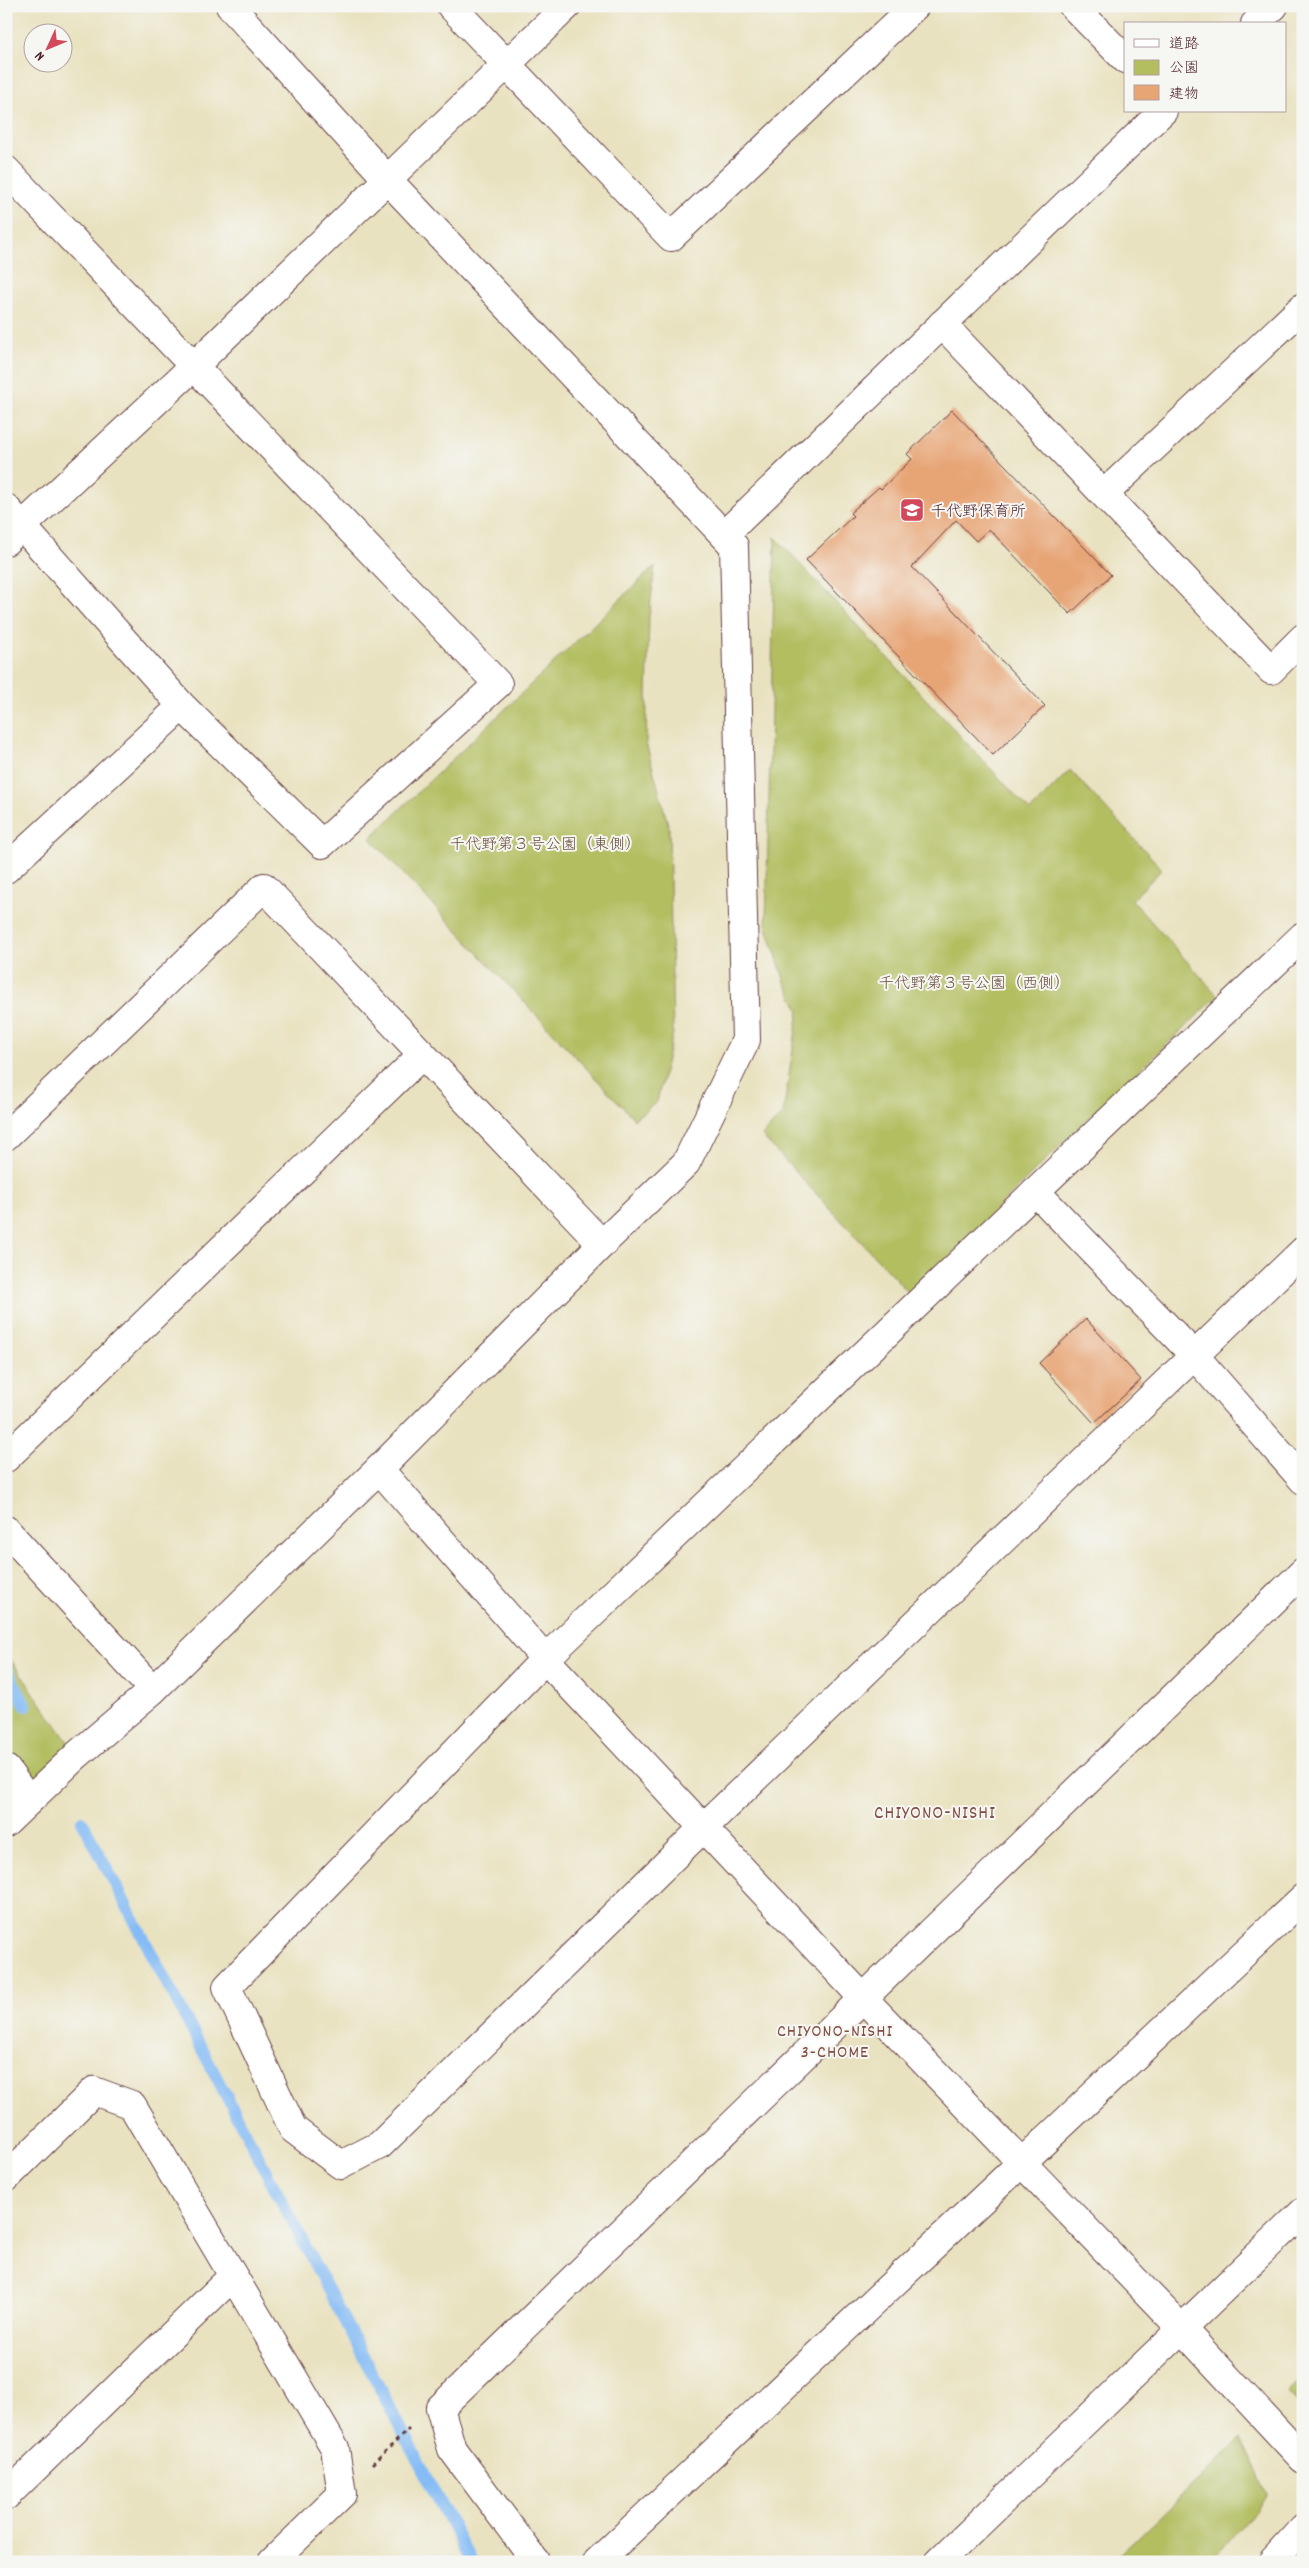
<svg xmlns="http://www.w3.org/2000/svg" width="1309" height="2568" font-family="Dekko,'Klee One',sans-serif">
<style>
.green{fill:#b2be60;stroke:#7e6e46}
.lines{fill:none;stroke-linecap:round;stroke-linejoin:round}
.stream{stroke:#85bcf5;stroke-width:12}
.building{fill:#e7a475}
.minor-casing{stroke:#623c41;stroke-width:30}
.tertiary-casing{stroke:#623c41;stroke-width:30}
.path{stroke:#623c41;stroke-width:3;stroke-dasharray:4 4;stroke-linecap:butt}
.minor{stroke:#fff;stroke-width:28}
.tertiary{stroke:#fff;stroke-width:28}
.labels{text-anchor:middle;stroke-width:4;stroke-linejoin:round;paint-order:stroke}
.poi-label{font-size:16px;fill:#4a1f2b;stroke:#f6f6f2;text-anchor:start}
.park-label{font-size:16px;fill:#694f3b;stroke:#f6f6f2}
.neighbourhood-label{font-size:18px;letter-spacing:1px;fill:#814e45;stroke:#f6f6f2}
.quarter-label{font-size:19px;letter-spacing:1px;fill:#814e45;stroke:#f6f6f2}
</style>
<rect width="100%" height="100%" fill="#f6f6f2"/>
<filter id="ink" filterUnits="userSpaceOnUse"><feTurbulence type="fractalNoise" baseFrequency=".02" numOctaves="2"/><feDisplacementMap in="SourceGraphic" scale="10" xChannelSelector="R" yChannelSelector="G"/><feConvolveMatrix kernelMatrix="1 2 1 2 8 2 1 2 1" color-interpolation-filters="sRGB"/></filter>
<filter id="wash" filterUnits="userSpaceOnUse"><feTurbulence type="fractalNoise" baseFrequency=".0096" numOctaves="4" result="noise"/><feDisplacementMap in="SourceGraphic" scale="20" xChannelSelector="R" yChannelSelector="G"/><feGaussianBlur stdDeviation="1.12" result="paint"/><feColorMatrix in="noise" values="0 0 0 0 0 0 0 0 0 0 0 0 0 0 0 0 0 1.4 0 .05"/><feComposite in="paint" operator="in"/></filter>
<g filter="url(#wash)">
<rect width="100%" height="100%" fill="#e9e2c0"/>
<path class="green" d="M775,537L1030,811L1070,770L1162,869L1132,900L1218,996L1075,1131L911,1295L762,1136L783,1114L799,1010L786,985L766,925Z
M655,566L649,617L646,743L669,828L673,1033L657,1102L634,1119L370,838Z
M6,1653L77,1755L29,1801L6,1769Z
M1303,2377V2409L1286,2393Z
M1241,2439L1267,2493L1258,2508L1208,2562H1112Z"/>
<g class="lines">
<path class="stream" d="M6,1668L26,1706
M82,1821L471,2562"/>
</g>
<g id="blocks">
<path class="building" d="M952,410L1111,575L1070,614L989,529L976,541L956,520L912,567L1045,706L993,755L806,560L853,516L850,513L879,487L881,489L912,459L907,454Z
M1086,1319L1141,1380L1094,1423L1039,1363Z"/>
</g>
</g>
<g filter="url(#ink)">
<use href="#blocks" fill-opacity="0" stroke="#623c41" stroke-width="1"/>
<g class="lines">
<defs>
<path id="minor" d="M451,6L671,237L915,6
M1073,6L1125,59
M6,170L498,684L322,844L182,706L6,508
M942,324L1271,670L1303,638
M1104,494L1303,307
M6,541L194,366L567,6
M6,869L182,706
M1303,936L545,1659L227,1987L293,2129L341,2165L380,2145L703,1828L1303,1251
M6,1136L264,887L602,1244
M1035,1191L1193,1354L1303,1480
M6,1458L422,1055
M379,1469L545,1659L863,1998L1181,2328L1303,2459
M6,1530L153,1690
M6,1769L29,1801
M6,2178L94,2091L132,2105L335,2448L342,2494L272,2562
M6,2496L233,2276
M536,2562L452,2449L440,2408L1303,1572
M597,2562L1303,1898
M939,2562L1303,2212
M1272,2562L1303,2528"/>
<path id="tertiary" d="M1255,24L1274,6
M724,535L1163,111
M6,1823L77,1755L153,1690L379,1469L602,1244L686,1163L746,1040L734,546L387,179L230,6"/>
</defs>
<use href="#minor" class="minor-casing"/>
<use href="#tertiary" class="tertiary-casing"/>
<path class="path" d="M372,2464L409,2429"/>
<use href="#minor" class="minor"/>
<use href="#tertiary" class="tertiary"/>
</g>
</g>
<defs>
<symbol id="school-square" viewBox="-11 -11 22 22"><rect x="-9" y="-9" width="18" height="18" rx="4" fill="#d1495b" stroke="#f6f6f2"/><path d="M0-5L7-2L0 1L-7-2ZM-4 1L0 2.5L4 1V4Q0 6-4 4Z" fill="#fff"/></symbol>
</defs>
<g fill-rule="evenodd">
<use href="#school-square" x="898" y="496" width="28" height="28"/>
</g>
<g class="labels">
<g class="poi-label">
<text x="930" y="516">千代野保育所</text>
</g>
<g class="park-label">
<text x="545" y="849">千代野第３号公園（東側）</text>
<text x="974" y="988">千代野第３号公園（西側）</text>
</g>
<g class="neighbourhood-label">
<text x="835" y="2036">CHIYONO-NISHI<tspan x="835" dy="21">3-CHOME</tspan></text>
</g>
<g class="quarter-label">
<text x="935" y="1818">CHIYONO-NISHI</text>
</g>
</g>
<rect width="1309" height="2568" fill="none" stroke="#f6f6f2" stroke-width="25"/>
<rect x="1124" y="22" width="162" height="90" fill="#f6f6f2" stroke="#b1a0a2"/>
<rect x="1134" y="39" width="25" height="8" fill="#ffffff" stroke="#b1a0a2"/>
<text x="1169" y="48" font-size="15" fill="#4a1f2b">道路</text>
<rect x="1134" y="60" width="25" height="15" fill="#b2be60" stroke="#b1a0a2"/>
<text x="1169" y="72" font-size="15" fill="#4a1f2b">公園</text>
<rect x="1134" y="85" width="25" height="15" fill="#e7a475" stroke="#b1a0a2"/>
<text x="1169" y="98" font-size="15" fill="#4a1f2b">建物</text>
<g transform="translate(48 48) rotate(226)"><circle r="24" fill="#f6f6f2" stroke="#b1a0a2"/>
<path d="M0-4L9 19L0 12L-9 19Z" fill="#d1495b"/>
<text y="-8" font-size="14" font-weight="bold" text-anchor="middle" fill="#4a1f2b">N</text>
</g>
</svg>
